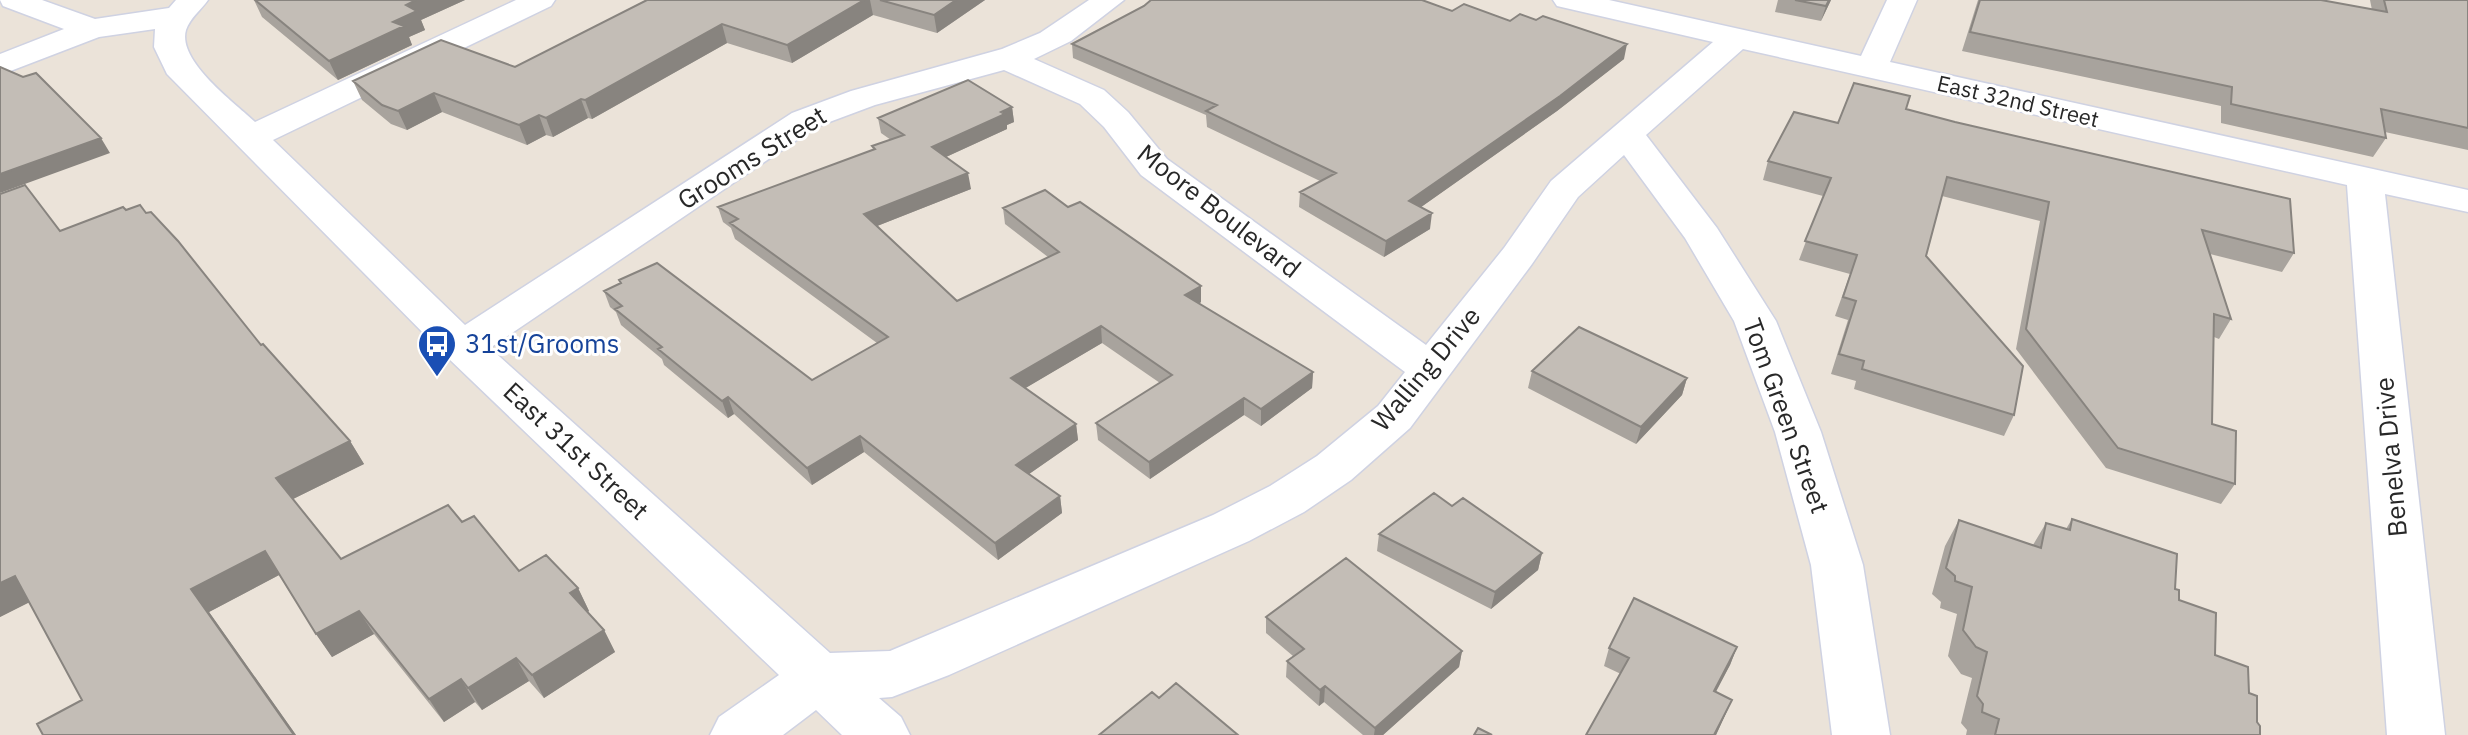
<svg xmlns="http://www.w3.org/2000/svg" width="2468" height="735" font-family="'IBM Plex Sans',sans-serif">
<style>
.lines{fill:none;stroke-linecap:round;stroke-linejoin:round}
.minor-casing{stroke:#cfd2e2;stroke-width:3}
.minor{fill:#fff;fill-rule:evenodd}
.wall{fill:#a8a39d}
.shaded-wall{fill:#88847f}
.building{fill:#c3bdb6;stroke:#88847f;stroke-width:2}
.labels{text-anchor:middle;stroke-width:6;stroke-linejoin:round;paint-order:stroke}
.far-street-label{font-size:22px;fill:#282828;stroke:#fff}
.street-label{font-size:26px;fill:#282828;stroke:#fff}
.transit-label{font-size:26px;fill:#164399;stroke:#fff;text-anchor:start}
</style>
<rect width="100%" height="100%" fill="#ebe3d9"/>
<g class="lines">
<defs>
<path id="minor" d="M0,0H42L95,19L169,8L176,0H208C201,10 190,18 186,30C177,61 235,103 255,122L516,0H555L551,6L273,140L465,325L792,113L851,91L1002,49L1040,33L1089,0H1124L1071,41L1034,59L1104,90L1128,112L1167,159L1426,345L1504,248L1551,181L1713,42L1557,6L1553,0H1609L1861,56L1887,0H1917L1890,62L2468,190V212L2385,194L2445,735H2387L2347,185L1743,49L1646,135L1717,228L1776,321L1821,432L1863,565L1890,735H1832L1811,565L1775,432L1734,321L1685,238L1624,155L1578,197L1532,264L1410,428L1351,480L1304,512L1249,541L949,675L892,697L879,698L901,717L910,735H842L816,710L783,735H710L719,717L779,675L447,357L167,74L154,47L155,29L99,37L0,75V54L64,29L3,6ZM1004,70L1080,104L1104,127L1141,175L1405,372L1378,406L1317,456L1270,486L1213,515L890,651L830,653L490,348L816,127L875,105Z"/>
</defs>
<use href="#minor" class="minor-casing"/>
<use href="#minor" class="minor"/>
</g>
<path class="wall" d="M254,0H465L421,20L425,30L409,37L412,45L338,80L262,17Z
M646,0H985L937,33L873,15L792,63L727,43L592,119L588,118L553,137L546,135L527,145L442,112L407,130L391,124L362,100L353,81L515,67Z
M1778,0H1831L1821,21L1775,12Z
M1978,0H2321L2372,10L2370,0H2468V150L2385,132L2386,138L2373,157L2221,123V106L1962,51Z
M1452,11L1624,59L1557,111L1421,207L1430,229L1384,257L1299,207L1300,192L1320,181L1207,127L1206,115L1073,58L1072,44Z
M1012,107L1014,122L1007,125V129L946,157L971,189L877,226L957,301L1048,257L1005,224L1003,208L1068,207L1201,286V302L1199,304L1313,372L1312,388L1261,426L1244,415L1150,479L1098,440L1096,423L1160,383L1102,343L1025,388L1076,424L1078,440L1029,474L1060,496L1062,513L998,560L864,452L812,485L734,414L728,418L664,365L662,359L621,325L616,312L610,307L604,291L620,283L619,280L812,380L877,343L735,239L731,228L723,222L718,207L873,150L872,146L891,140L881,133L878,118Z
M1906,109L2294,253L2282,272L2210,254L2231,319L2219,339L2214,337L2212,424L2235,484L2221,504L2106,468L2016,349L2040,221L1942,196L1926,256L2014,415L2004,436L1854,389L1856,381L1831,374L1848,320L1835,316L1850,274L1799,260L1823,196L1763,180L1768,161L1838,123Z
M0,194L60,231L261,345L350,441L364,464L293,499L341,559L462,522L519,571L578,588L589,611L588,612L604,630L615,652L544,698L529,681L482,710L475,702L444,722L374,634L332,657L316,634L279,575L209,612L296,735H43L82,700L29,602L0,617Z
M1532,371L1687,378L1682,395L1636,444L1528,388Z
M1452,506L1542,553L1538,570L1491,609L1377,551L1379,534Z
M2072,519L2175,589L2179,600L2215,655L2249,693L2260,735H1966L1967,730L1961,723L1972,678L1961,674L1948,656L1957,614L1940,608L1941,602L1932,594L1945,546L1959,520L2033,545L2046,523L2066,529Z
M1266,617L1462,651L1459,667L1383,735H1363L1324,702L1319,706L1286,677L1287,661L1293,656L1266,633Z
M1737,647L1730,665L1715,692L1732,700L1716,735H1586L1621,674L1604,666L1609,648Z"/>
<path class="shaded-wall" d="M416,0H465L421,20L425,30L409,37L412,45L338,80L329,61L393,22L406,5Z
M864,0H870L873,15L792,63L787,45Z
M956,0H985L937,33L934,15Z
M1829,0H1831L1821,21L1826,6Z
M722,24L727,43L592,119L585,100Z
M1627,44L1624,59L1557,111L1407,217L1409,201Z
M434,93L442,112L407,130L398,111Z
M581,99L588,118L553,137L546,118Z
M1012,107L1014,122L1007,125V129L935,162L932,147Z
M539,115L546,135L527,145L519,125Z
M101,138L110,153L0,193V174Z
M968,173L971,189L867,230L864,214Z
M1432,213L1430,229L1384,257L1386,241Z
M1201,286V302L1186,312L1185,295Z
M1101,326L1102,343L1014,395L1011,378Z
M1313,372L1312,388L1261,426V409Z
M1687,378L1682,395L1636,444L1641,427Z
M728,397L734,414L728,418L722,401Z
M1244,398V415L1150,479L1149,462Z
M1076,424L1078,440L1019,481L1016,465Z
M860,436L864,452L812,485L807,468Z
M350,441L364,464L291,500L276,478Z
M1060,496L1062,513L998,560L995,543Z
M265,551L281,574L209,612L296,735H294L191,589Z
M1542,553L1538,570L1491,609L1495,592Z
M15,576L36,599L0,617V583Z
M578,588L589,611L581,616L570,593Z
M359,611L374,634L332,657L316,634Z
M604,630L615,652L544,698L532,675Z
M1737,647L1730,665L1707,709L1714,691Z
M1462,651L1459,667L1383,735H1374L1375,728Z
M516,658L529,681L482,710L468,688Z
M461,679L475,702L444,722L429,699Z
M1325,686L1324,702L1319,706L1320,690Z
M1732,700L1716,735H1714Z"/>
<path class="building" d="M255,0H416L406,5L417,11L393,22L404,26L329,61Z
M647,0H864L787,45L722,24L585,100L581,99L546,118L539,115L519,125L434,93L398,111L382,105L353,81L441,40L515,67Z
M880,0H956L934,15Z
M1151,0H1422L1452,11L1464,4L1510,21L1520,14L1536,20L1543,16L1627,44L1560,96L1409,201L1432,213L1386,241L1300,192L1336,173L1206,111L1217,105L1072,44L1144,6Z
M1795,0H1829L1826,6Z
M1980,0H2321L2387,12L2384,0H2468V128L2381,109L2386,138L2231,104L2232,87L1970,32Z
M0,67L23,77L36,73L101,138L0,174Z
M968,80L1012,107L1001,112L1005,114L932,147L968,173L864,214L957,301L1059,252L1003,208L1045,190L1068,207L1080,202L1201,286L1185,295L1313,372L1261,409L1244,398L1149,462L1096,423L1172,375L1101,326L1011,378L1076,424L1016,465L1060,496L995,543L860,436L807,468L728,397L722,401L658,349L662,347L615,309L622,306L604,291L621,283L619,280L657,263L812,380L888,337L730,223L738,219L718,207L875,149L872,146L904,135L878,118Z
M1854,83L1910,96L1906,109L1955,122L2290,199L2294,253L2202,230L2231,319L2214,314L2212,424L2236,431L2235,484L2118,448L2026,329L2049,202L1947,177L1926,256L2023,366L2014,415L1862,369L1864,361L1839,354L1856,301L1843,297L1857,255L1805,241L1831,178L1768,161L1794,112L1838,123Z
M25,185L60,231L123,207L126,210L140,205L146,213L151,212L178,241L261,345L263,344L350,441L276,478L341,559L448,505L462,522L474,516L519,571L546,555L578,588L570,593L604,630L532,675L516,658L468,688L461,679L429,699L359,611L316,634L265,551L191,589L294,735H43L37,724L82,700L15,576L0,583V194Z
M1579,327L1687,378L1641,427L1532,371Z
M1434,493L1452,506L1463,498L1542,553L1495,592L1379,534Z
M2072,519L2177,554L2175,589L2179,590V600L2216,613L2215,655L2248,667L2249,693L2257,696V722L2260,726V735H1995L1999,719L1982,712L1983,704L1977,696L1987,652L1976,647L1963,630L1972,587L1955,581V576L1946,568L1959,520L2041,548L2046,523L2070,530Z
M1346,558L1462,651L1375,728L1325,686L1320,690L1287,661L1304,649L1266,617Z
M1634,598L1737,647L1714,691L1732,700L1714,735H1586L1629,658L1609,648Z
M1176,683L1238,735H1099L1152,692L1159,698Z
M1478,728L1492,735H1474Z"/>
<defs>
<symbol id="bus-pin" viewBox="-11 -11 22 30"><path d="M0 17L-7.5 6A9.5 9.5 0 1 1 7.5 6Z" fill="#1a4fb4" stroke="#fff"/><path d="M-5-6H5V4H4V6H2V4H-2V6H-4V4H-5ZM-3.5-4V0h7V-4ZM-3.5 1.2v1.5H-2V1.2ZM2 1.2v1.5H3.5V1.2Z" fill="#fff"/></symbol>
</defs>
<g fill-rule="evenodd">
<use href="#bus-pin" x="415" y="322" width="44" height="60"/>
</g>
<g class="labels">
<g class="far-street-label">
<text transform="translate(2018 101) rotate(13)" y="8">East 32nd Street</text>
</g>
<g class="street-label">
<text transform="translate(752 158) rotate(-32)" y="9">Grooms Street</text>
<text transform="translate(1219 211) rotate(38)" y="9">Moore Boulevard</text>
<text transform="translate(1426 369) rotate(-50)" y="9">Walling Drive</text>
<text transform="translate(1786 416) rotate(70)" y="9">Tom Green Street</text>
<text transform="translate(576 451) rotate(43)" y="9">East 31st Street</text>
<text transform="translate(2391 457) rotate(-95)" y="9">Benelva Drive</text>
</g>
<g class="transit-label">
<text x="465" y="353">31st/Grooms</text>
</g>
</g>
</svg>
